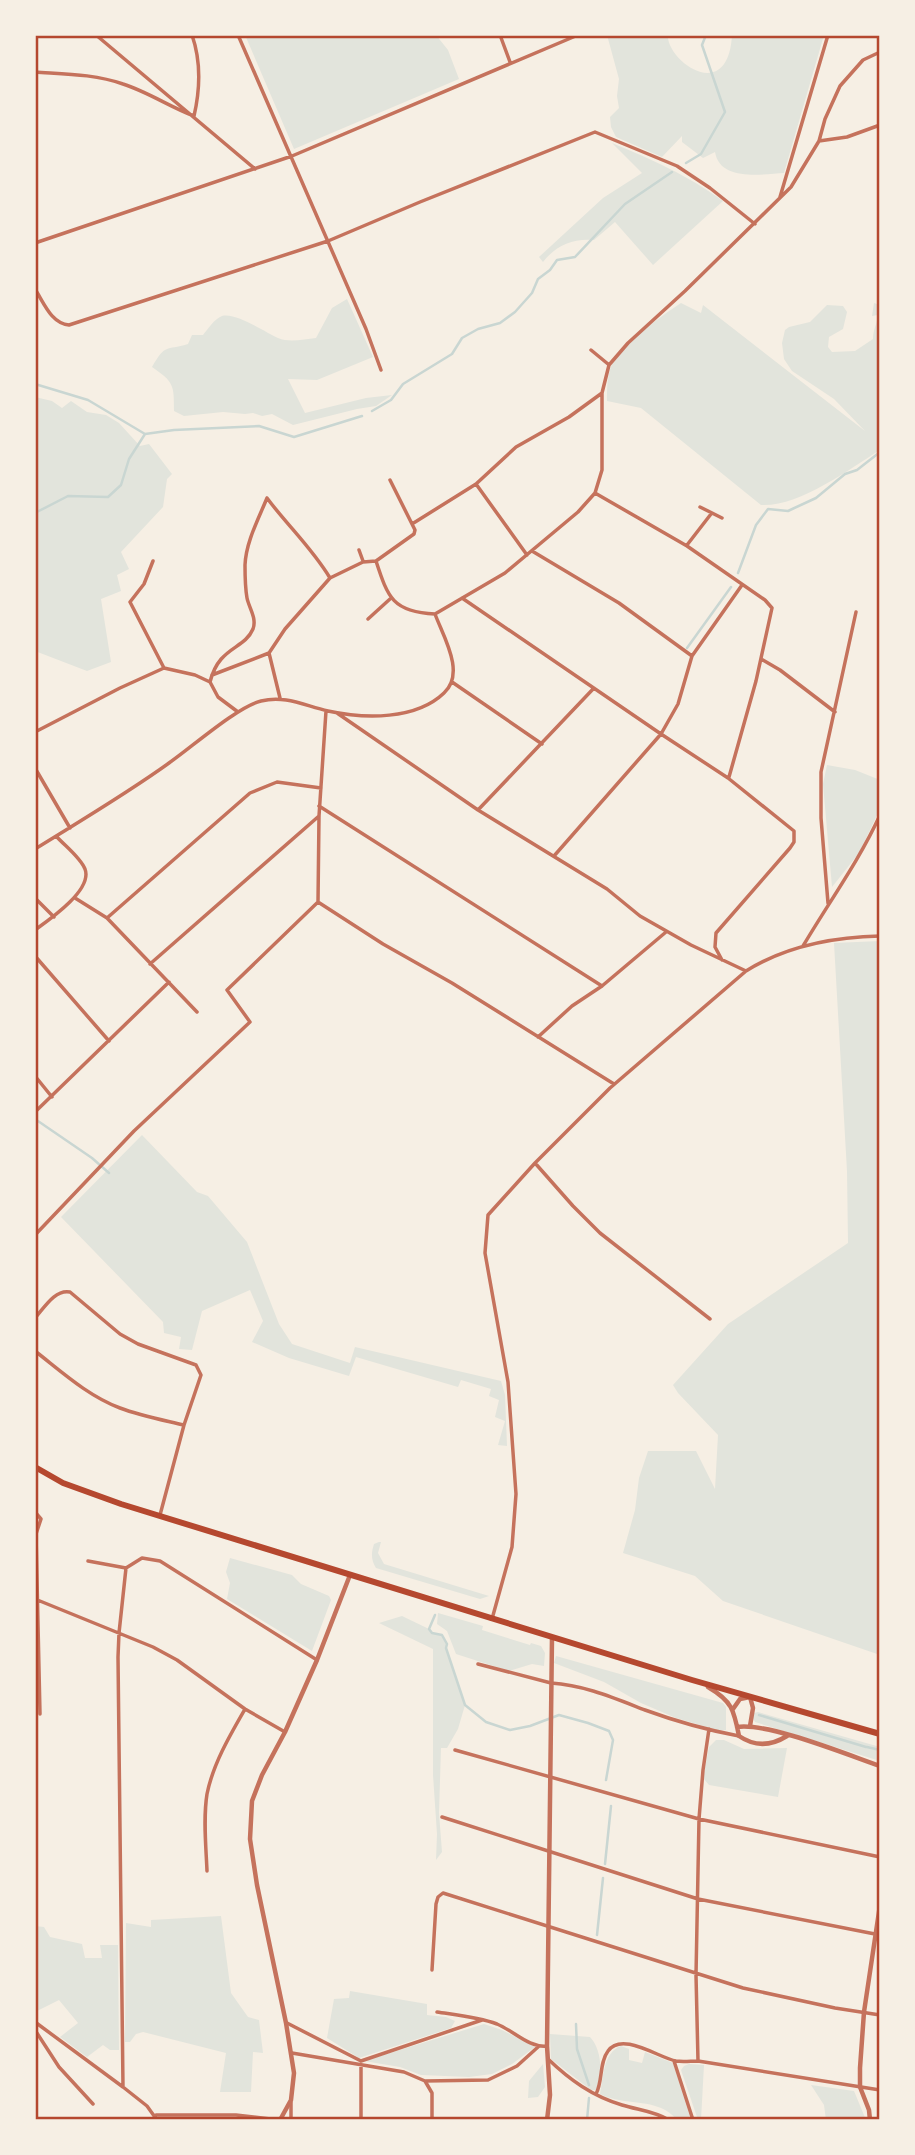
<svg xmlns="http://www.w3.org/2000/svg" width="915" height="2155" font-family="'Times New Roman',serif">
<style>
.green{fill:#e2e4dc}
.lines{fill:none;stroke-linecap:round;stroke-linejoin:round}
.stream{stroke:#c9d6d2;stroke-width:2.5}
.minor{stroke:#c5725c;stroke-width:3.5}
.tertiary{stroke:#c5725c;stroke-width:4.5}
.primary{stroke:#b5482f;stroke-width:6}
.neatline{fill:none;stroke:#b5482f;stroke-width:2.5}
</style>
<rect width="100%" height="100%" fill="#f6efe4"/>
<path class="green" d="M245,35H436L448,50L459,79L294,149Z
M607,35H668C666,60 728,106 732,35H824L784,173C763,174 720,182 715,152L703,158L682,142V136L662,157L616,137L611,127L610,117L619,108L617,96L619,79Z
M612,143C653,160 687,175 723,201L653,265L615,222L594,240C574,238 556,245 543,262L539,257L603,198L642,173Z
M347,299L373,357L317,380L288,379L305,413L366,398L392,395L376,406L357,409L293,425L272,414L262,416L253,413L245,414L223,412L184,416L174,411C174,385 174,382 152,367C166,343 165,351 188,344L192,335H203C208,329 214,319 222,316C236,312 266,333 278,338C290,343 304,339 316,338L332,308Z
M681,303L701,313L703,305L865,431L834,399L792,371L784,359L782,343L785,330L789,327L810,322L827,305L843,306L847,312L843,329L829,337L828,347L832,352L855,351L873,339C873,330 877,324 878,315L872,316L874,303L880,305V450C848,470 799,507 761,505L641,408L607,401C607,388 607,374 613,362C626,341 660,317 681,303Z
M35,397L52,401L62,408L71,401L87,412L106,415L119,423L140,446L149,444L172,474L167,479L163,507L121,552L129,569L117,575L121,591L101,599L111,662L87,671L35,651Z
M827,765L855,770L880,780V809L859,853L832,887L823,784Z
M880,941V1655L723,1601L695,1576L623,1553L635,1510L639,1478L648,1451H696L715,1489L718,1435L678,1393L673,1385L728,1324L848,1243L847,1171L834,943Z
M142,1135L197,1192L208,1196L247,1242L279,1324L292,1344L350,1363L355,1347L501,1381L505,1395L507,1446L498,1445L505,1421L495,1417L499,1400L489,1396L491,1389L461,1380L458,1387L356,1357L349,1376L289,1358L252,1342L263,1321L250,1290L202,1311L192,1350L179,1349L181,1337L164,1333L163,1322L61,1217Z
M379,1542H381L378,1553L384,1564L489,1596L480,1599L376,1568C371,1560 371,1553 374,1544Z
M230,1558L292,1575L301,1584L329,1596L331,1600L312,1651L227,1599L230,1583L226,1572Z
M438,1613L483,1626L482,1630L530,1645L531,1643L541,1646L545,1653L544,1666L532,1664L509,1671L456,1654L447,1631L437,1624Z
M402,1616L429,1629L432,1633L442,1635L447,1644L446,1649L465,1705L458,1729L447,1748H441L439,1813L442,1852L436,1860L437,1834L433,1775V1649L379,1623Z
M556,1656L723,1703L726,1707V1730L720,1731L676,1718L641,1703L604,1682L554,1663Z
M758,1712L880,1747V1761L755,1722L753,1718L754,1713Z
M716,1740H724L744,1749L787,1748L778,1797L709,1785L703,1778L709,1747Z
M221,1916L231,1993L248,2017L259,2020L263,2053L253,2052L251,2092H220L226,2053L143,2032L136,2034L130,2042H125L126,1923L151,1927V1920Z
M35,1926L44,1927L50,1937L82,1944L85,1958H102L100,1945H118L119,2050H110L103,2045L87,2057L60,2037L78,2023L59,2000L35,2012Z
M350,1991L427,2004V2015L446,2017L455,2021L451,2028L359,2058L327,2038L334,1999L349,1998Z
M484,2024L502,2030L535,2047L512,2064L492,2074L469,2077L421,2075L400,2067L364,2061Z
M550,2034L590,2037C602,2049 603,2076 596,2090H591L551,2059Z
M621,2046L629,2049V2060L642,2063L645,2052L673,2063L691,2120C670,2120 677,2115 661,2108C642,2100 620,2104 600,2094C603,2079 603,2052 621,2046Z
M543,2064L545,2087L538,2097L528,2098L529,2081Z
M689,2064L704,2065L701,2120H698L681,2070L684,2066Z
M811,2085L854,2091L866,2120H826L824,2105Z"/>
<g class="lines">
<path class="stream" d="M686,163L701,154L725,112L702,45L706,35
M35,384L88,400L145,434
M372,411L391,400L403,384L452,354L462,338L478,329L500,323L515,312L532,293L538,279L550,270L557,260L575,257L625,204L672,172
M35,513L68,496L108,497L121,485L129,459L145,434L174,430L259,426L294,437L362,416
M738,573L756,525L768,509L788,511L816,498L845,474L857,470L880,452
M687,648L731,587
M35,1119L92,1158L109,1173
M435,1615L429,1629L432,1633L442,1635L447,1644L446,1648L465,1705L486,1722L510,1730L530,1726L559,1715L588,1723L609,1731L613,1740L606,1780
M759,1715L866,1747
M867,1747L880,1750
M605,1864L611,1806
M597,1935L603,1878
M576,2024L577,2049L589,2085
M587,2120L589,2098"/>
<path class="minor" d="M96,35L255,169
M238,35L366,329L381,370
M500,35L510,62
M35,72C64,74 95,74 123,84C148,92 170,107 194,116C200,90 201,61 192,35
M819,141L847,137L880,125
M780,197L828,35
M35,243L292,156L578,35
M35,289C44,303 51,323 69,325L328,241L420,202L595,132L677,166L710,188L755,224
M591,350L608,364
M476,484L527,555
M595,493L687,546L765,600L772,608L756,681L729,777
M267,498C287,525 312,548 330,578
M700,507L722,518
M412,524L476,484L516,447L569,417L602,393
M687,545L711,514
M359,550L363,561
M532,551L619,603L692,656
M153,561L144,584L130,602L164,668
M376,561C388,598 393,612 435,614
M462,598L661,734L728,778L794,831V842L790,848L716,933L715,947L722,960
M368,619L390,599
M269,653L285,629L330,578L363,562L376,561L414,534L415,530L390,480
M269,653L280,698
M761,659L780,670L835,712
M212,675L269,653
M210,682C219,646 244,650 253,629C257,618 249,608 247,598C245,587 245,576 245,565C246,542 258,520 267,498
M452,682L542,744
M337,713L478,810L607,889L640,916L691,945L746,971
M35,732L120,688L164,668L195,675L210,682L218,697L238,712
M35,768L70,828
M319,806L602,986
M478,810L594,688
M35,849C80,821 126,794 169,763C192,747 237,707 261,701C286,695 305,706 328,711C365,719 416,720 444,693C466,673 443,636 435,614L505,573L578,512L595,493L602,470V393L609,365L628,343L685,291L791,187L819,141L825,119L840,86L863,60L880,52
M554,856L661,734L678,704L692,656L742,585
M35,898L54,917
M75,898L107,918L197,1012
M318,902L383,944L452,983L614,1084
M318,902L319,816L326,711
M828,903L821,818V772L856,612
M107,918L250,793L277,782L321,788
M35,930C49,920 93,890 85,869C80,857 65,846 56,836
M803,946C829,902 859,861 880,815
M35,956L109,1041
M150,964L319,816
M538,1037L572,1006L602,986L666,932
M35,1076L52,1097
M35,1112L169,982
M535,1163L573,1206L600,1233L710,1319
M35,1235L134,1131L250,1022L227,990L318,902
M35,1318C44,1308 55,1289 70,1292L120,1334L138,1344L196,1365L201,1375L184,1425L160,1515
M35,1351C62,1372 88,1396 120,1408C141,1416 163,1420 184,1425
M35,1512L41,1519L36,1534L40,1714
M88,1561L126,1568L142,1558L160,1561L317,1660
M126,1568L119,1633L118,1657L123,2087L147,2106L157,2120
M35,1599L153,1647L177,1660L245,1709L285,1732
M492,1619L512,1547L516,1494L508,1382L485,1253L488,1215L535,1163L610,1088L746,971C786,946 834,937 880,936
M478,1664L551,1683C584,1685 614,1698 645,1710C675,1721 707,1730 739,1736
M455,1750L699,1819L880,1857
M442,1817L698,1899L880,1935
M207,1871C206,1846 203,1819 207,1794C213,1764 230,1735 245,1709
M432,1970L436,1904L438,1897L443,1893L743,1988L835,2008L880,2015
M437,2012C457,2015 478,2017 497,2024C514,2031 529,2048 547,2046
M35,2022L123,2087
M287,2023L361,2061L482,2020
M35,2030L59,2067L93,2104
M292,2053L404,2072L425,2081L488,2080L517,2066L538,2047
M548,2059C570,2080 592,2096 622,2105C638,2110 654,2111 669,2120
M674,2061L693,2120
M698,2061L696,1975L699,1819L703,1770L709,1729
M361,2067V2120
M425,2081L432,2093V2120
M596,2094C603,2081 599,2063 608,2051C622,2031 659,2058 676,2061C683,2062 691,2061 698,2061L880,2090
M156,2115H236L279,2120
M291,2120V2102"/>
<path class="tertiary" d="M708,1687C732,1701 734,1710 739,1736C755,1747 771,1746 787,1736
M733,1709L740,1699L750,1697L753,1708L750,1726
M737,1727C767,1722 848,1755 880,1766
M280,2120L291,2100L294,2073L286,2023L257,1885L250,1839L252,1801L262,1775L285,1732L317,1660L350,1575
M547,2120L550,2095L547,2046L552,1637
M870,2120L869,2110L860,2087V2068L864,2012L880,1905"/>
<path class="primary" d="M35,1467L63,1483L121,1504L692,1680L880,1734"/>
</g>
<rect width="915" height="2155" fill="none" stroke="#f6efe4" stroke-width="74"/>
<rect x="37" y="37" width="841" height="2081" class="neatline"/>
</svg>
